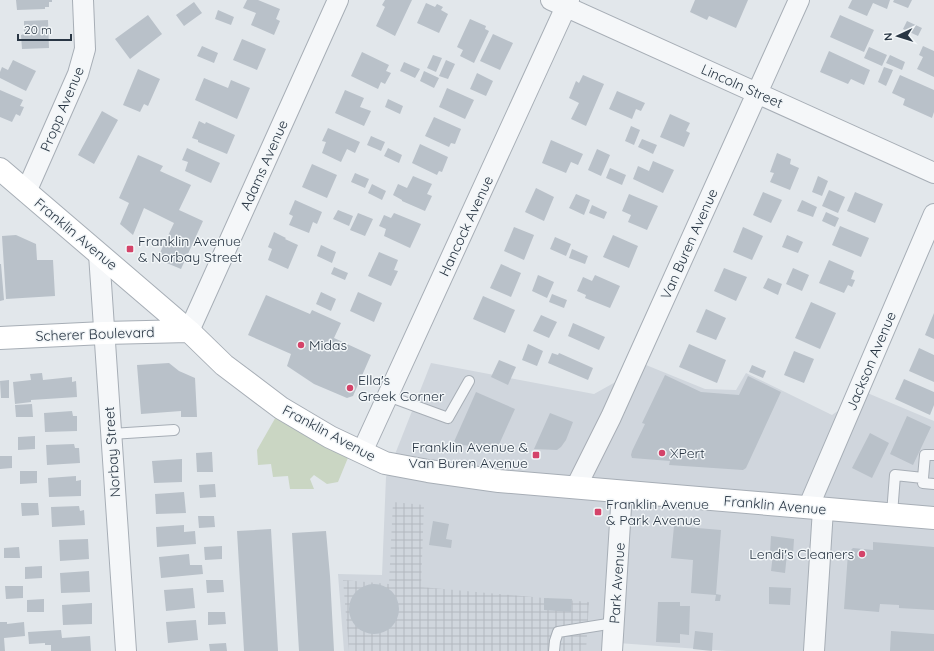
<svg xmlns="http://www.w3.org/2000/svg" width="934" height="651" font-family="Quicksand,sans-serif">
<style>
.built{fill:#d0d6dd}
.industrial{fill:url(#industrial-grid)}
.grass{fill:#cad6c3}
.building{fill:#b9c1c9}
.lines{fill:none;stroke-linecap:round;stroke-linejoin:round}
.lane-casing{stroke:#a7aeb6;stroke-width:12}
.street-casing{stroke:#a7aeb6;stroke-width:22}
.secondary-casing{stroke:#a7aeb6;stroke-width:24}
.lane{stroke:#f5f7f9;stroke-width:10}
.street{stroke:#f5f7f9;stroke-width:20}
.secondary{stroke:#fff;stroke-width:22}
.poi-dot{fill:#d44369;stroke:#f2f6f8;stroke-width:1.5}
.labels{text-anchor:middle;stroke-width:3;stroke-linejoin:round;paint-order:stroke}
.street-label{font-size:14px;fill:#293644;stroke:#f2f6f8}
.poi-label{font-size:14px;fill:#293644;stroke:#f2f6f8;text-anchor:start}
</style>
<defs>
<pattern id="industrial-grid" width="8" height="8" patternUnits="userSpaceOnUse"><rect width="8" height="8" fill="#d0d6dd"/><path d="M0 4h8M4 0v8" fill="none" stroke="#b3b8bf"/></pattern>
</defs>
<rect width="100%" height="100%" fill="#e2e7eb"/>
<path class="built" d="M431,363L594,394L646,365L705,389L736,390L746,373L832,415L865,392L934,421V651H726L618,643L617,651H344L338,574L382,575L386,477Z"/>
<path class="industrial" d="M393,502L424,505L421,587L589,602L586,651H349L343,580L389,584Z"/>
<path class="grass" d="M281,408L352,448L338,482L327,484L314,475L310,479L314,489H290L288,476L273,477L271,464L258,465L257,450Z"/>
<path class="building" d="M16,0H52V2H49V7H45V9L17,10Z
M247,0H258L280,9L276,19L280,21L274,35L251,25L256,13L243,8Z
M385,0H412L395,36L376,26L385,7L382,5Z
M695,0H748L736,28L709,16L707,20L690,12Z
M852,0H890L887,9L873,3L867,16L848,8Z
M894,0H912L908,8L893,2Z
M194,2L202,13L184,26L176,15Z
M426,3L435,7L437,4L443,7L441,10L448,14L439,33L417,23Z
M218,10L234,17L231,25L215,19Z
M148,15L162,34L130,59L115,39Z
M840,15L874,30L864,52L830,37Z
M470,19L486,26L485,29L489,31L474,63L460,56L463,50L457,47Z
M48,20L49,48L22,49L21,35L24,34V21Z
M907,21L922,28L918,36L903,29Z
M493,34L513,43L500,70L480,61Z
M242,39L266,49L257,70L233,60Z
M202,46L218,53L214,63L197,56Z
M923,46L934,51V77L917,69L923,57L919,55Z
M869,47L887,55L882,66L864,58Z
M829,51L870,70L864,85L851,79L848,84L820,72Z
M362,52L389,65L386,71L391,73L385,84L381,82L378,89L351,76Z
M433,55L442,58L436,72L427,68Z
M890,55L905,62L902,70L886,63Z
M13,60L36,71L26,91L0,78V72L2,67L8,70Z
M446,60L455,64L448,79L439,76Z
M404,62L420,69L415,78L400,71Z
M884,67L893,70L886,86L878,82Z
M138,69L160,79L148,106L144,104L140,112L123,105Z
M424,71L439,78L434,88L420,81Z
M477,73L493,81L486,96L470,89Z
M583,75L604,84L586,126L571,119L579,103L569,98L576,81L579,83Z
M900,75L934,90V112L932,118L903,105L905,99L892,93Z
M204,78L228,88L231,80L250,88L237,119L195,100Z
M447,88L474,100L465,119L439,107Z
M0,90L23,100L20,106L24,107L20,116L16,114L12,122L0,117Z
M345,90L364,98L360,107L371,111L364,126L335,113Z
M617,91L645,103L641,111L636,109L632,119L609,109Z
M388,99L403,106L400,114L385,107Z
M102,111L118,120L94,164L78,155Z
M670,114L690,123L686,131L690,133L684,147L660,137Z
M434,117L461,129L455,144L451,143L449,147L425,136Z
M199,121L205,124L206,122L235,135L227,154L198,142V140L192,138Z
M631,126L640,130L634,145L625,141Z
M328,128L360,142L355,153L347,149L341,162L322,153L326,142L322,141Z
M371,136L385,142L381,151L367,145Z
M642,139L657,145L653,154L638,147Z
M551,140L583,154L578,165L571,162L566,173L542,163Z
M420,144L448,157L442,172L439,171L437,175L412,163Z
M187,148L220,163L211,183L185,171L188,162L182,160Z
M388,148L402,155L399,163L384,156Z
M597,149L610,155L601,176L588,170Z
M777,153L791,159L790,164L799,168L790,190L770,182L774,173L770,172Z
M138,155L163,166L160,171L191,185L179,210L203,221L181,269L157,259L174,223L144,208L133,235L120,224L129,203L119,198Z
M653,161L674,170L663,193L633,179L638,166L649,171Z
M312,164L337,175L327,198L302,187Z
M610,168L626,175L622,185L606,178Z
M355,173L369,179L365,188L351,182Z
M413,176L432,184L427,194L432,196L425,211L402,201V200L393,195L398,184L407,188Z
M818,176L828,181L822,196L812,192Z
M372,184L386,191L382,200L368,193Z
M536,188L554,197L544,221L525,212Z
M829,190L845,197L838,213L822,206Z
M763,192L782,200L771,223L753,215Z
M855,192L883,204L875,223L847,211Z
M576,194L590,200L584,215L569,208Z
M629,194L658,206L647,230L628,222L631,215L622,211Z
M295,200L322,212L317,224L313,222L309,233L289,225L293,216L289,214Z
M802,200L817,207L813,217L797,211Z
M592,205L607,212L604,219L589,213Z
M338,210L353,216L349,226L333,219Z
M826,212L839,218L835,227L822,221Z
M358,213L373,219L365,236L350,230Z
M394,213L421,224L410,248L384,236L386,229L379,226L384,215L391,218Z
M840,226L869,238L861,257L832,245Z
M514,227L534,235L524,260L504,251Z
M743,227L763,236L752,260L733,252Z
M274,232L286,238L285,239L298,245L288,269L268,260L272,249L268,247Z
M16,235L36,244L37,260H53L55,296L6,299L2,236Z
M613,235L638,246L629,268L603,257Z
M787,235L803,242L798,253L782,247Z
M555,237L571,244L566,256L550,249Z
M321,245L336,252L332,263L317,256Z
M572,249L588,256L585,264L569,258Z
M379,252L398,260L394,270L398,271L391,286L368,276Z
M829,260L854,271L851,279L855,280L852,287L848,285L844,293L819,283Z
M0,264H1L4,300L0,301Z
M501,264L521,273L511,297L490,288Z
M334,267L348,273L345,280L331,274Z
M724,268L747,277L736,301L714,291Z
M793,268L809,275L802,291L786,284Z
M538,275L554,282L547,298L532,291Z
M595,275L620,286L610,308L585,298L586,295L577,291L583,277L592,281Z
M768,278L782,284L778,295L763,288Z
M321,292L336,299L331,311L316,304Z
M358,292L382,303L374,322L350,311Z
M552,294L567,300L564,308L549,302Z
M266,295L310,314L312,310L341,323L334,338L371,355L353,396L347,398L314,384L287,366L291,354L248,335Z
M483,296L515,310L505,333L473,319Z
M811,302L836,313L820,349L795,338Z
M706,309L726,318L716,340L696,332Z
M934,313V339L925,335Z
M541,315L557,322L549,338L533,331Z
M573,323L605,337L599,350L568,336Z
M528,344L543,351L537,366L522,360Z
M689,344L726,360L717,383L679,367Z
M919,348L934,355V382L909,371Z
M794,351L814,359L804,383L784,375Z
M552,353L558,355L559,353L593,368L588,380L548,363Z
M499,360L516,367L508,385L491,377Z
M169,363L179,371L195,378L197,417H181V411L141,414L137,365Z
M752,365L766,371L763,378L749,372Z
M42,373L43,380L72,377V382L76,381L77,397L31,400V402L15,404L13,382L31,380L30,374Z
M665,375L701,392L739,395L748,376L781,392L746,468L743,470L669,465L670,461L632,458L631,455L632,451L645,424L642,423Z
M904,379L934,392V405L930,415L895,399Z
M9,380V398H1L0,381Z
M476,392L515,409L497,449L453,444Z
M32,404L33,417H16L15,405Z
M72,411L73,416H77V431L45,432L44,413Z
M550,413L573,422L566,440L561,447L557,450L534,449Z
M907,416L931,427L913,465L890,454Z
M870,433L889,443L872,478L852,468Z
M35,436V449L18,450V437Z
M74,444L75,448H79L80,463L47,465L46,445Z
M212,452L213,472H197L196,453Z
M0,456H12V468L0,469Z
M182,459V482L154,483L152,461Z
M20,471H37V483L20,484Z
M76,476V481L81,480V496L49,497L48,478Z
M215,484L216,497L200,498L199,485Z
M184,492L186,513L156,514L155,494Z
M21,503H38L39,515L22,516Z
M79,506L80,511L84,510L85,525L52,527L51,507Z
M198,516H214L215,527L199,528Z
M433,521L449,524L446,539L452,540L451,548L429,545Z
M184,525V532L195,531L196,544L157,547L156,527Z
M674,526L721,530L716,594L721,595L720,601H715L716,595L691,593L693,560L671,558Z
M271,529L278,651H244L237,531Z
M326,531L330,576L334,651H299L292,533Z
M771,536L794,539L793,555L787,554L785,573L771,571L773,554L770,553Z
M88,539L89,559L60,561L59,540Z
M873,542L934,547V610L899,608V605L880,604L879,612L844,609L848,553L853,548L873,550Z
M222,546V559L205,560L204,547Z
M19,547L20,558H4V548Z
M189,554L190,565H202L203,574L161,578L159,557Z
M42,566V578L25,579V567Z
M89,571L90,592L61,593L60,573Z
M206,580H223L224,592L207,593Z
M349 609a25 25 0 1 1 50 0a25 25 0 1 1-50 0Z
M5,586H23V598L6,599Z
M769,587L791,588L790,605L769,604Z
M193,588L195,608L166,611L164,590Z
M544,598L572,599L571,612L544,610Z
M44,599V612H27V600Z
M658,602H680V606H690L689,635L680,634V643L656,642Z
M92,603V624L63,625L62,605Z
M208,612H225L226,624L208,625Z
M196,620L198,640L168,643L166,622Z
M0,622H7V624L24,622L25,636L4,638L5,651H0Z
M61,630L62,638L90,636L91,651H51V645H45V643L29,644L28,632Z
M695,631L713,633L712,651L693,649Z
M891,631L934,634V651H890Z
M226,643L227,651H210L209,644Z"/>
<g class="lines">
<defs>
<path id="lane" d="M388,396L448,418L469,381
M111,434L174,430
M923,478V483L934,484
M892,514L895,475L923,478L925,455H934
M554,651L555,641L558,632L614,623"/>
<path id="street" d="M551,0L934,173
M26,192L78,74L85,49L83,0
M99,254L126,651
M189,331L338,0
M362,452L569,0
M576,487L611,417L799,0
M808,508L934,214
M612,651L622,491
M814,651L823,509"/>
<path id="secondary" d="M0,169L189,331L224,365L281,408L330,437L385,463L428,471L499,481L934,518
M0,338L104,333L189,331"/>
</defs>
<use href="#lane" class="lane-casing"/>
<use href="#street" class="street-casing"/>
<use href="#secondary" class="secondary-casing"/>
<use href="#lane" class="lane"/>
<use href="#street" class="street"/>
<use href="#secondary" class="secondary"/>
</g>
<g class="poi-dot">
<rect x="126" y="245" width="8" height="8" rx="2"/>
<circle cx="301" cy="345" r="4"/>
<circle cx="350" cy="388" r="4"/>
<circle cx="662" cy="453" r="4"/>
<rect x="532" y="451" width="8" height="8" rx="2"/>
<rect x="594" y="508" width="8" height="8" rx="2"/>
<circle cx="862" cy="554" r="4"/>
</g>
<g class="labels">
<g class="street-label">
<text transform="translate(742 86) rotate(24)" y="5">Lincoln Street</text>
<text transform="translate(62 109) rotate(-67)" y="5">Propp Avenue</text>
<text transform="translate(264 165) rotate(-66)" y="5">Adams Avenue</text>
<text transform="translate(466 226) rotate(-65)" y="5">Hancock Avenue</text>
<text transform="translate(76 234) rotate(40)" y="5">Franklin Avenue</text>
<text transform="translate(689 244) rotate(-66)" y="5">Van Buren Avenue</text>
<text transform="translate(95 334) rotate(-2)" y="5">Scherer Boulevard</text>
<text transform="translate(871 361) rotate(-67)" y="5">Jackson Avenue</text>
<text transform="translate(329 433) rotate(28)" y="5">Franklin Avenue</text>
<text transform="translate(112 452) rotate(-94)" y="5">Norbay Street</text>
<text transform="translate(775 505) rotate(5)" y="5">Franklin Avenue</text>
<text transform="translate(617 583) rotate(-86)" y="5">Park Avenue</text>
</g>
<g class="poi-label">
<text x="138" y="246">Franklin Avenue<tspan x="138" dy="16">&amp; Norbay Street</tspan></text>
<text x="309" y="350">Midas</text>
<text x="358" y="385">Ella's<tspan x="358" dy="16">Greek Corner</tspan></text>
<text x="528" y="452" text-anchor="end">Franklin Avenue &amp;<tspan x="528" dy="16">Van Buren Avenue</tspan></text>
<text x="670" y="458">XPert</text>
<text x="606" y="509">Franklin Avenue<tspan x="606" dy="16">&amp; Park Avenue</tspan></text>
<text x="854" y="559" text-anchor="end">Lendi's Cleaners</text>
</g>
</g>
<g transform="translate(898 36) rotate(266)" stroke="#f2f6f8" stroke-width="3" paint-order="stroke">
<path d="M0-3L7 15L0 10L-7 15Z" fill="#293644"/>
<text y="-6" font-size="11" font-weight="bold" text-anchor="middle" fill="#293644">N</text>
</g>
<path d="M18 34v6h53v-6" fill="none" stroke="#293644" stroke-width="2"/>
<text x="24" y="34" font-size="12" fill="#293644" stroke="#f2f6f8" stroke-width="3" paint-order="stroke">20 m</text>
</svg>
